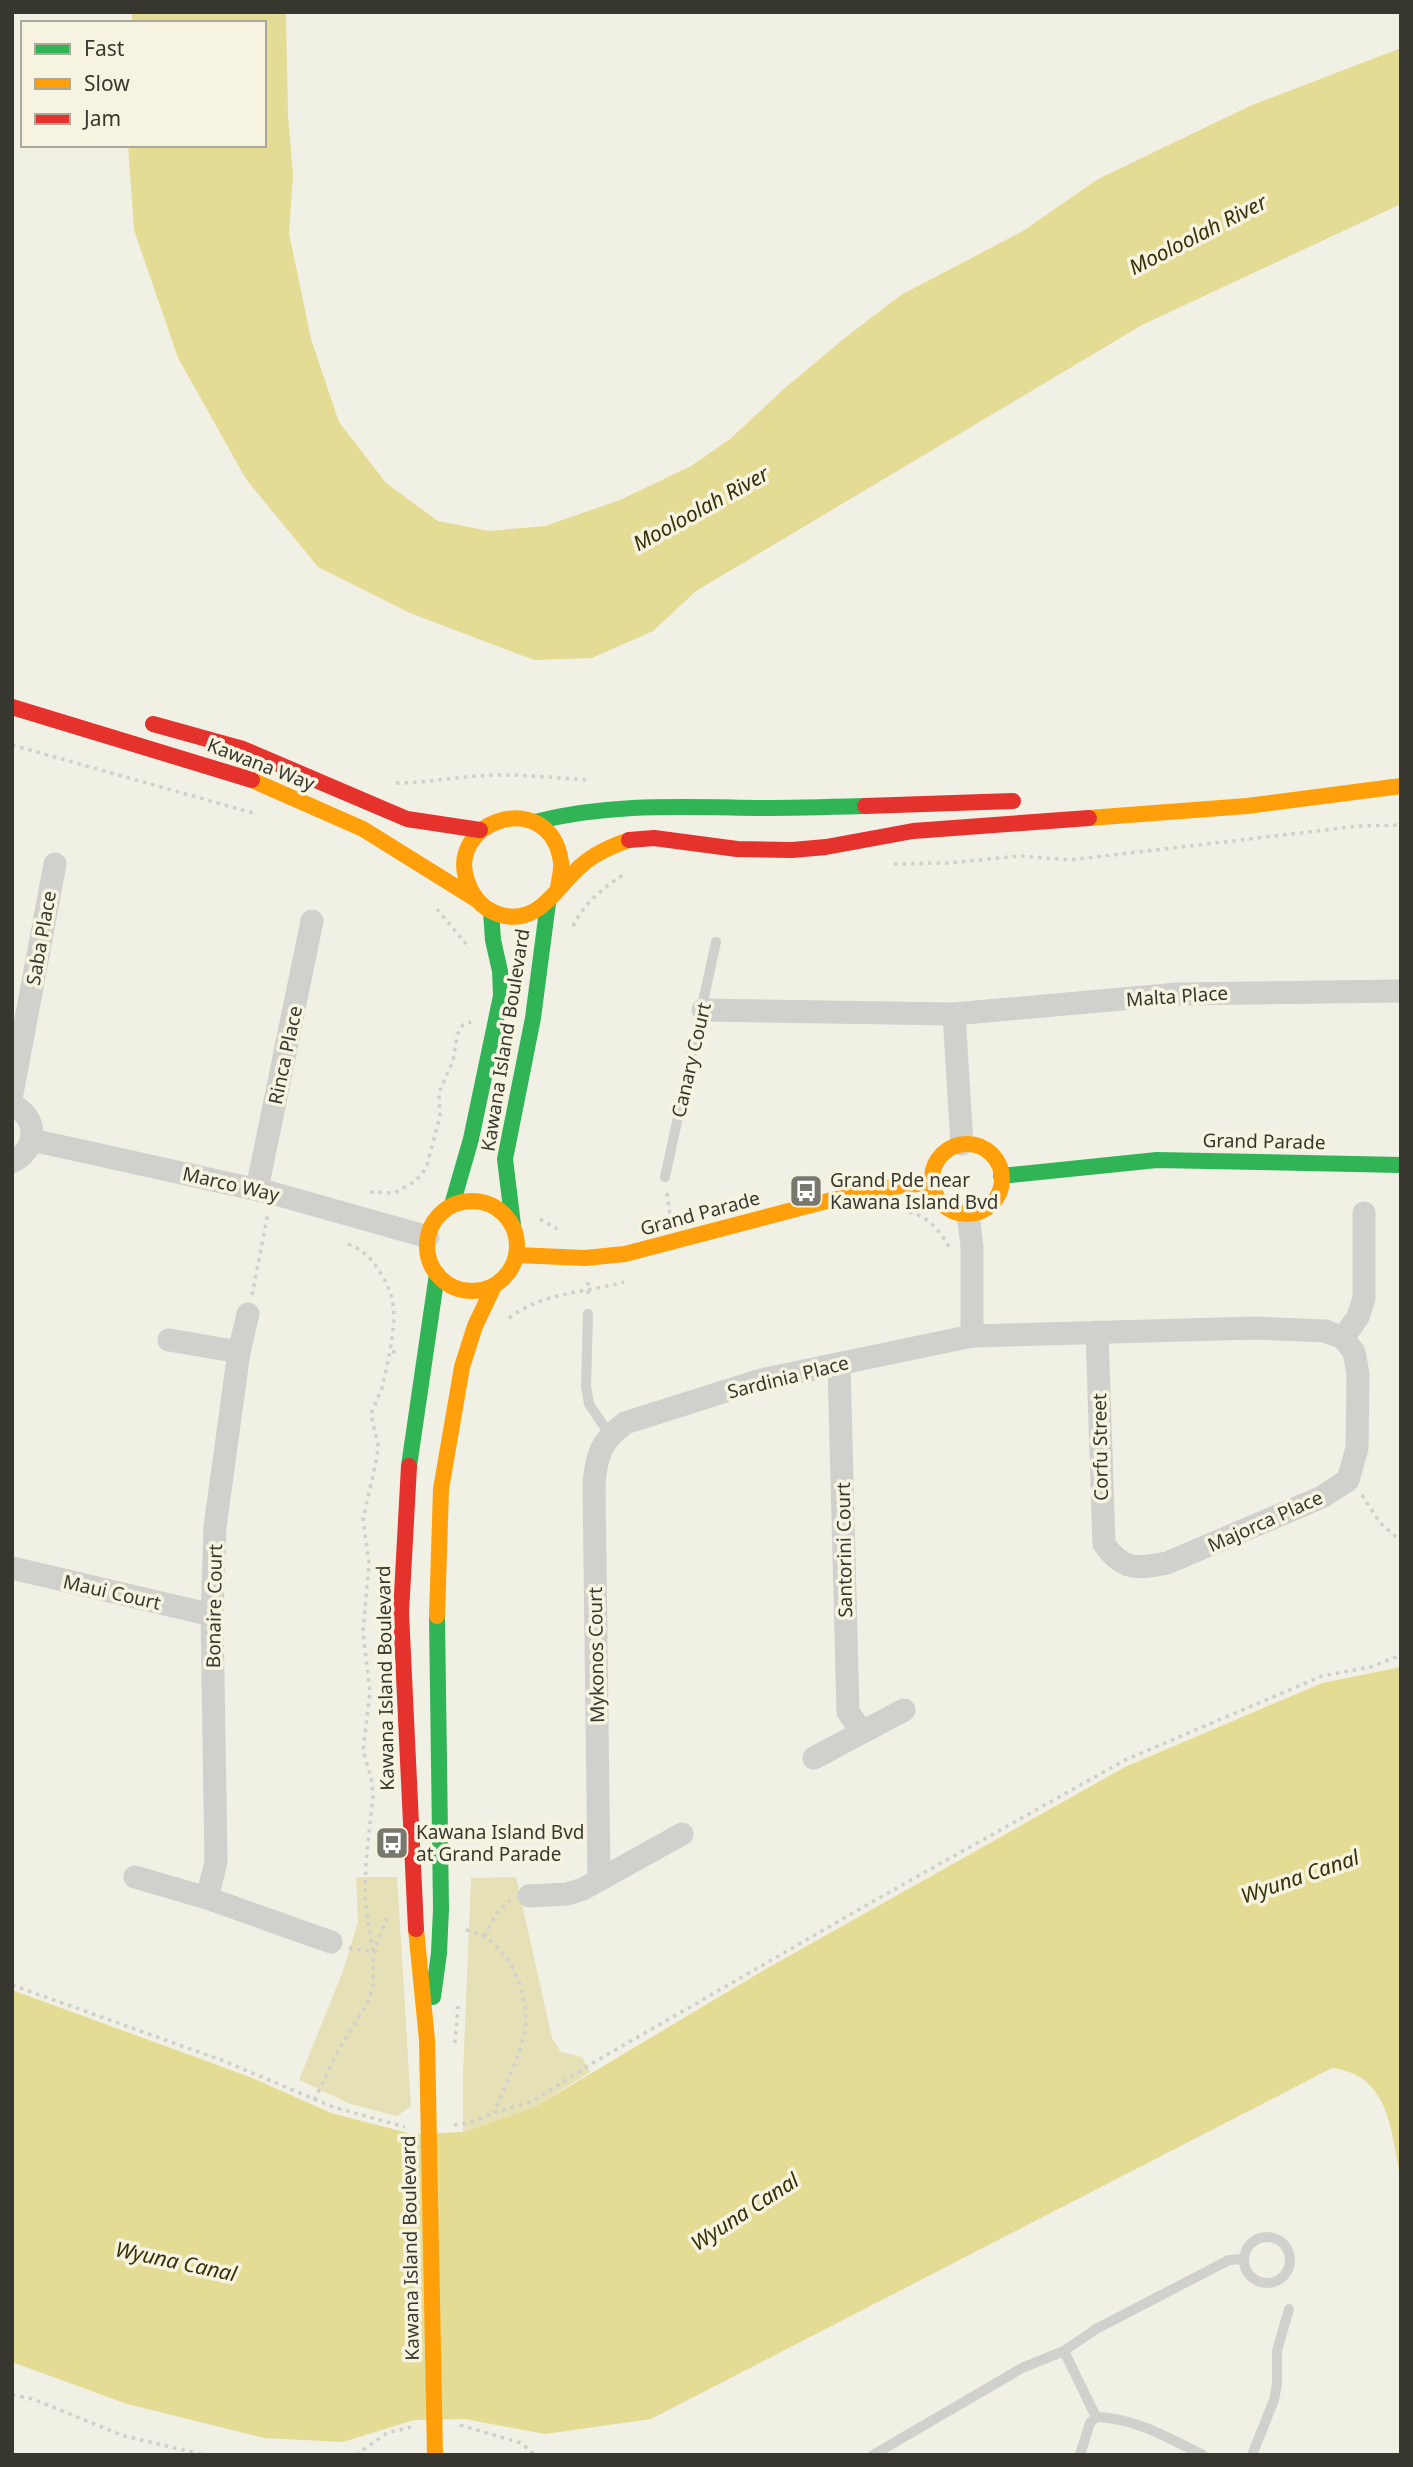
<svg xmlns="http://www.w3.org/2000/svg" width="1413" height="2467" font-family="'Noto Sans',sans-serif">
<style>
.green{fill:#e5e0b5}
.water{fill:#e4dc95}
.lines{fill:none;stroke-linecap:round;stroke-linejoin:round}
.path{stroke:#d0d0cb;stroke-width:3.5;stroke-dasharray:3.5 5;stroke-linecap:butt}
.lane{stroke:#d0d0cc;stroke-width:10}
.street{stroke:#d0d0cc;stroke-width:23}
.fast{stroke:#30b455;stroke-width:16}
.slow{stroke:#ff9f0a;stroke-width:16}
.jam{stroke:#e5322d;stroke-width:16}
.labels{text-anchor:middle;stroke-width:7;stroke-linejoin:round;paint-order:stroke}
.street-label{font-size:19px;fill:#38372f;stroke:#f6f4e0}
.poi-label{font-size:19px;fill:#38372f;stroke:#f6f4e0;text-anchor:start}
.water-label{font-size:21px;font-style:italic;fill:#353005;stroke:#f6f4e0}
</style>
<rect width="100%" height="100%" fill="#f1f0e5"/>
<path class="green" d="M356,1877H397L411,2106L397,2116L351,2104L299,2080L343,1971L358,1922Z
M516,1877L552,2038L561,2052L582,2057L590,2072L533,2108L463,2132V2075L471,1878Z"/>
<path class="water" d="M132,12H286L288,115L293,175L289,233L311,339L339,422L386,483L438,521L489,531L545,526L620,500L691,466L730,439L785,388L846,337L901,295L1023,231L1098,179L1250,106L1401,48V204L1142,325L696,591L653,631L592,658L534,660L410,613L318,567L246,479L178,358L134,230L128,145H264V23H132Z
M1401,1667V2181C1391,2133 1391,2075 1332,2068L651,2419L545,2434L465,2419L414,2420L343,2442L264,2438L127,2404L12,2362V1990L250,2077L331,2113L412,2134L463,2132L533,2108L759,1973L1125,1767L1322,1683Z"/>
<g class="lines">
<path class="path" d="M12,745L253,813
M396,783C424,783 450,778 477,776C515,773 553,778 591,780
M894,864L948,863L1020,856L1070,860L1359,826L1401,825
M437,909L466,944
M573,926C585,902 604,887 626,873
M370,1192L394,1193L414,1182L422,1174L427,1165L440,1116L439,1092L453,1061L457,1035L463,1025L471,1022
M667,1193L670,1216
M909,1212C928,1216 940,1231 949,1247
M540,1219L557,1229
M348,1244C363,1250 371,1258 380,1272C398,1300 395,1319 390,1351L399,1353
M588,1282V1298
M252,1295L268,1213
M509,1318C543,1292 584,1293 624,1282
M1362,1495L1380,1523L1401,1541
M466,1930C506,1937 531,1993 525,2030C520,2056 504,2088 494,2113
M484,1936L497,1913L510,1900
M349,1948L373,1952L365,1899L366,1862L373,1795L371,1777L363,1751L370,1692L363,1632L369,1563L363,1520L377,1457L378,1445L371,1414L382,1388L390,1351
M12,1985L224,2061L333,2107L405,2127
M455,2043L458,2006
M314,2100C325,2080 333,2059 344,2041C353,2025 365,2011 371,1993C375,1980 372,1968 374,1955C374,1950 386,1918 389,1915
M454,2125L469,2123L494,2113L533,2101L591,2064L879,1898L1125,1760L1322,1676L1371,1667L1401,1655
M12,2395L33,2399L124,2436L205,2455
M460,2425L521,2443L535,2455
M356,2455L387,2433L411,2427"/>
<path class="lane" d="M665,1177L716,942
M588,1314L586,1386L589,1404L610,1435
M1244 2260a23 23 0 1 1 46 0a23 23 0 1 1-46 0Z
M1064,2351L1096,2417
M873,2455L1022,2368L1064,2351L1096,2329L1229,2260L1243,2259
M1080,2455L1090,2423L1096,2417C1135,2418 1168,2438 1203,2455
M1252,2455L1274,2400L1277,2384V2351L1289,2309"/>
<path class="street" d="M703,1010L954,1014L1177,994L1401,991
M954,1014L962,1144
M12,1094L55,864
M12,1105C39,1117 38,1149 12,1162
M32,1140L272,1193L428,1237
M257,1189L312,921
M968,1214L972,1247V1336L1255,1328L1325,1331L1343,1338
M1097,1332L1104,1544C1123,1571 1137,1569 1167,1563L1322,1497L1348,1480L1357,1448L1358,1374L1354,1352L1343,1338
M1343,1338L1358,1317L1364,1298V1213
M169,1340L239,1352
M839,1364L848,1712L862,1732
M12,1568L212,1615
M814,1758L904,1710
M135,1877L207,1898L331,1942
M599,1880L594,1483C597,1453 601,1442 625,1423L761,1380L972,1336
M529,1896L567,1894L583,1889L682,1834
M207,1898L216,1862L212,1615L215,1527L239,1352L248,1314"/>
<path class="fast" d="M535,822C609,803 682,807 758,808C793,808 829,807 865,806
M1001,1176L1157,1160L1401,1165
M452,1205L471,1139L501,996L500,971L493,940L491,911
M513,1225L505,1159L533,1018L548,903
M409,1466L437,1274
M433,1997L439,1953L441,1909L437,1616"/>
<path class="slow" d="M252,780L363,829L477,900
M1089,818L1247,806L1401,786
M558,888C559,880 562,870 561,862C550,784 438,822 470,888C476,901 487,911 501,915C540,926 557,885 582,865C595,853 612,846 629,840
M932 1179a35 35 0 1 1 70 0a35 35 0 1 1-70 0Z
M427 1246a45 45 0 1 1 90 0a45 45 0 1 1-90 0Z
M517,1255L585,1258L625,1254L819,1203L886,1188L932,1182
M437,1616L441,1489L462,1367L475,1326L494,1286
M416,1929L427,2040L435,2455"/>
<path class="jam" d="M12,707L252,780
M153,724L243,749L407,819L480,830
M865,806L1013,801
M629,840L654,838L737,849L792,850L826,847L913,831L1089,818
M409,1466L401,1613L416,1929"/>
</g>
<defs>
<symbol id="bus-square" viewBox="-11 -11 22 22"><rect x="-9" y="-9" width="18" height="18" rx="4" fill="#79786f" stroke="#f6f4e0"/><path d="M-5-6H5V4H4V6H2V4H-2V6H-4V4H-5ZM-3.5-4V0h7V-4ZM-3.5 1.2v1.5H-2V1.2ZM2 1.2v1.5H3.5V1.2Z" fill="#fff"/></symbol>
</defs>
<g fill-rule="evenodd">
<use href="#bus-square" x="787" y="1172" width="38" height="38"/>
<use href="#bus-square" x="373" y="1824" width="38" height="38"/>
</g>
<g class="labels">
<g class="street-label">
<text transform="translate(261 764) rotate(21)" y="7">Kawana Way</text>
<text transform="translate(41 938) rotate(-80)" y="7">Saba Place</text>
<text transform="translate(1177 996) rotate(-4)" y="7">Malta Place</text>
<text transform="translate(505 1040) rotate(-81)" y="7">Kawana Island Boulevard</text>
<text transform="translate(285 1055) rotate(-78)" y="7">Rinca Place</text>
<text transform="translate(691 1060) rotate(-77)" y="7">Canary Court</text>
<text transform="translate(1264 1141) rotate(1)" y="7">Grand Parade</text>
<text transform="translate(231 1184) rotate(13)" y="7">Marco Way</text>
<text transform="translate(700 1213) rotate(-15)" y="7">Grand Parade</text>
<text transform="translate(788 1377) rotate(-14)" y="7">Sardinia Place</text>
<text transform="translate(1100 1447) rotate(-91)" y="7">Corfu Street</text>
<text transform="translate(1265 1521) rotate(-24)" y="7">Majorca Place</text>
<text transform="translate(844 1550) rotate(-91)" y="7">Santorini Court</text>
<text transform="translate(112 1592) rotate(13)" y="7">Maui Court</text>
<text transform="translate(214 1606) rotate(-89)" y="7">Bonaire Court</text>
<text transform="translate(596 1655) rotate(-91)" y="7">Mykonos Court</text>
<text transform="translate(385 1678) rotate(-91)" y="7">Kawana Island Boulevard</text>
<text transform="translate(410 2248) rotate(-91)" y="7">Kawana Island Boulevard</text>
</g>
<g class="poi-label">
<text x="830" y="1187">Grand Pde near<tspan x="830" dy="22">Kawana Island Bvd</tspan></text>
<text x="416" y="1839">Kawana Island Bvd<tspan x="416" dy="22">at Grand Parade</tspan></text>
</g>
<g class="water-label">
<text transform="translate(1198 235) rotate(-27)" y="7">Mooloolah River</text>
<text transform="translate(701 509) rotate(-29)" y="7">Mooloolah River</text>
<text transform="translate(1300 1877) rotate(-19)" y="7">Wyuna Canal</text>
<text transform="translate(745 2212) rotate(-33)" y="7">Wyuna Canal</text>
<text transform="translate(176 2262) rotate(12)" y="7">Wyuna Canal</text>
</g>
</g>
<rect width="1413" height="2467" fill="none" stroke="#38372f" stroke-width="28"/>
<rect x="21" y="21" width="245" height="126" fill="#f6f4e0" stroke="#aaa899" stroke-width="2"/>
<rect x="35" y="44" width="35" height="10" fill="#30b455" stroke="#aaa899" stroke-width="2"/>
<text x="84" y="56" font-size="21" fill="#38372f">Fast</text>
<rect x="35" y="79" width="35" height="10" fill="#ff9f0a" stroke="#aaa899" stroke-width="2"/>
<text x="84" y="91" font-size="21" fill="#38372f">Slow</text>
<rect x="35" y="114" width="35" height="10" fill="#e5322d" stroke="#aaa899" stroke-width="2"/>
<text x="84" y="126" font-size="21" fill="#38372f">Jam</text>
</svg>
